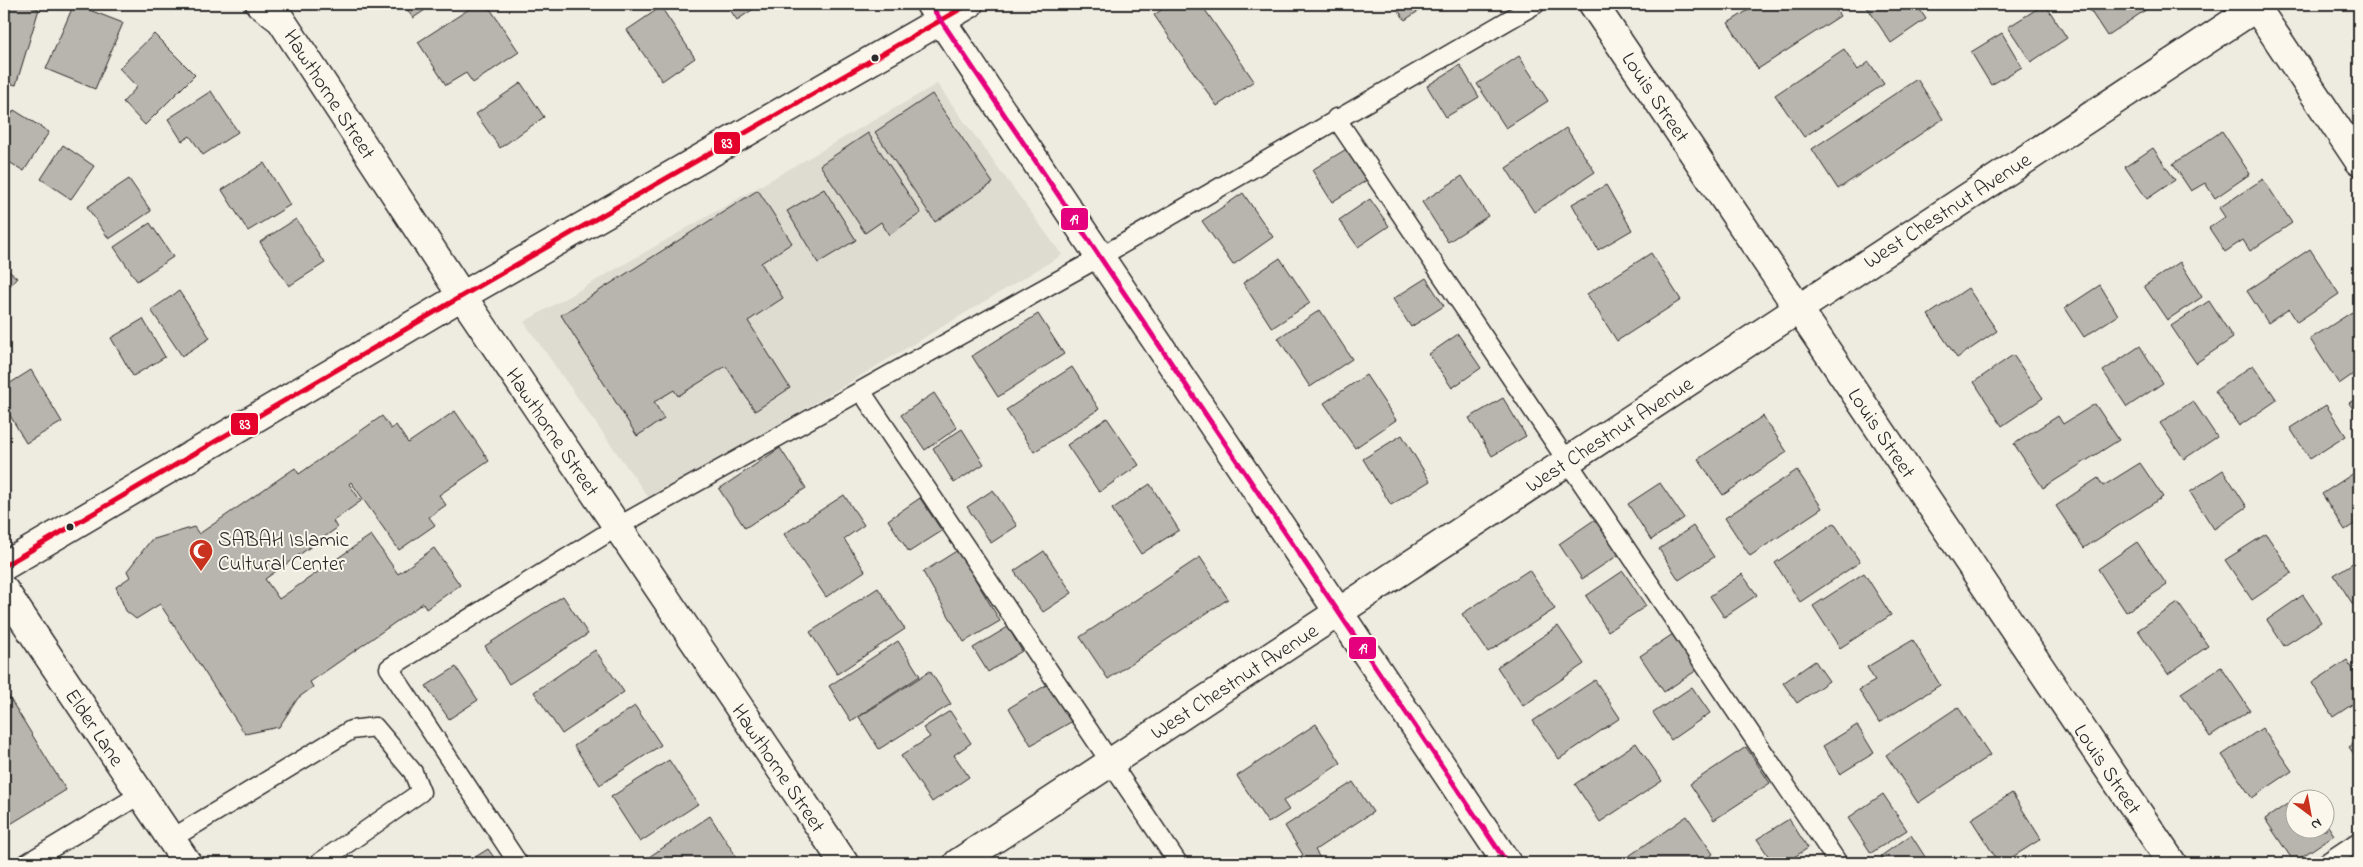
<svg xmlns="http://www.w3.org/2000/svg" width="2363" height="867" font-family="'Indie Flower',sans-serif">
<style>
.built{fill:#dedbd1}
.building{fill:#b8b5ae;stroke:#2b2b2b}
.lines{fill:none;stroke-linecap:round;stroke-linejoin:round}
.lane-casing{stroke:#2b2b2b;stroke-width:21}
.street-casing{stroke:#2b2b2b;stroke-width:31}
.secondary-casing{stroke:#2b2b2b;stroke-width:31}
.lane{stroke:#fbf7ec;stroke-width:18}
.street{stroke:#fbf7ec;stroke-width:28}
.secondary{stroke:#fbf7ec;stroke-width:28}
.bus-1-casing{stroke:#fbf7ec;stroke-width:9}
.bus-2-casing{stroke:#fbf7ec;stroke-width:9}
.bus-1{stroke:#e4002b;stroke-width:5}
.bus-2{stroke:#e5007d;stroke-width:5}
.bus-dot{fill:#2b2b2b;stroke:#fbf7ec;stroke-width:2}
.labels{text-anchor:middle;stroke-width:4;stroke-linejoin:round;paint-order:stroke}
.street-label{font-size:21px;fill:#2b2b2b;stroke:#fbf7ec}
.poi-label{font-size:21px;fill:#2b2b2b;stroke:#fbf7ec;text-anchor:start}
.line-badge{stroke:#fbf7ec;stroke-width:2}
.badge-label{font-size:14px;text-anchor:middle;font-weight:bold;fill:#fff}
</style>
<rect width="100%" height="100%" fill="#eeebe0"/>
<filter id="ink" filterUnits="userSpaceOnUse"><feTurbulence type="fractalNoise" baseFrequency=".02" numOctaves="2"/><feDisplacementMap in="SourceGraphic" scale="10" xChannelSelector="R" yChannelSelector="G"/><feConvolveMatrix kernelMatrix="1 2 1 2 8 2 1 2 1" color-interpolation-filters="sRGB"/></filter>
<g filter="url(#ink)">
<path class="built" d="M937,84L1062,255L651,501L524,322Z"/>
<path class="building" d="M4,4H22L39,9L16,85L4,82Z
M74,4L123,23L95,89L46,69Z
M403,4H434L413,18Z
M477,4H487L519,52L473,83L466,73L446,85L418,42Z
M726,4H761L737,20Z
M1170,4H1201L1254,81L1217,106L1154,15Z
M1394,4H1429L1405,20Z
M1758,4H1832L1840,16L1758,69L1728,23Z
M1872,4H1916L1926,19L1891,43L1867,7Z
M2045,4L2067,38L2031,62L2008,27Z
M2086,4H2144L2147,9L2107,36Z
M661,7L695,58L662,81L627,30Z
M2002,33L2022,67L1991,85L1971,52Z
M154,34L195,75L145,125L123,102L137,87L119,68Z
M1844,49L1858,70L1869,62L1884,84L1804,137L1775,95Z
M1519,56L1548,101L1506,128L1477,84Z
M1460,65L1479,97L1446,117L1427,86Z
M1917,79L1943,119L1838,189L1812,149Z
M521,83L544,117L500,148L476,114Z
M211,91L238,132L203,155L190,136L182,141L168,119Z
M932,94L993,183L935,222L875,132Z
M14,110L49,132L24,171L4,159V127Z
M1566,128L1595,172L1534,212L1506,168Z
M2222,131L2250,174L2215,198L2205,183L2191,191L2173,164Z
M868,133L921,213L889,235L881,222L865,233L820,165Z
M63,145L94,166L71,199L41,179Z
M1348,148L1367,180L1332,202L1312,170Z
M2153,148L2175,180L2147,199L2125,167Z
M264,163L290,205L248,231L222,190Z
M1462,176L1488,216L1448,242L1422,202Z
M129,179L151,211L109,239L87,207Z
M2263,179L2292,223L2250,251L2243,240L2225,252L2209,228L2225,217L2219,208Z
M1606,185L1632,230L1598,250L1572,204Z
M824,189L856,240L818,263L787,211Z
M758,190L792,243L761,263L783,298L748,321L790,388L755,411L726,366L678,396L674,390L654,402L664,419L637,436L561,315Z
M1243,193L1273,237L1233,265L1202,221Z
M1370,199L1389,226L1358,247L1339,220Z
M296,219L325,263L289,286L260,242Z
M150,223L173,257L137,281L114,247Z
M2310,249L2339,294L2297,322L2289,309L2268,323L2247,291Z
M1651,253L1681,300L1617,341L1587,294Z
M1280,258L1310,303L1272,328L1243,283Z
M2180,262L2202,297L2167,320L2144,286Z
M4,267L17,278L4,292Z
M1426,278L1444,306L1411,327L1393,299Z
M2100,285L2118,315L2084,337L2065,308Z
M1968,288L1997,331L1957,358L1928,315Z
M179,291L210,338L182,356L151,310Z
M2209,301L2233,338L2196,363L2171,326Z
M1320,310L1352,359L1310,387L1278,338Z
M2352,312L2359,324V370L2339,384L2310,339Z
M1038,314L1064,354L998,397L972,356Z
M143,319L165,357L133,376L111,338Z
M1458,334L1481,368L1452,388L1429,354Z
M2140,346L2163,383L2127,407L2103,371Z
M2013,355L2043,398L2002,426L1974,382Z
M2253,365L2277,400L2239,426L2215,391Z
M1072,367L1099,409L1034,452L1006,410Z
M31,370L62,422L26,443L4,405V387Z
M1366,375L1396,420L1355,448L1324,403Z
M934,393L957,428L925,450L901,415Z
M2359,397V418L2349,403Z
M1503,398L1526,436L1492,456L1469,418Z
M2193,401L2217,437L2184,459L2160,423Z
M2095,404L2119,440L2043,488L2014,444L2058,416L2063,424Z
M2326,405L2346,436L2310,459L2290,428Z
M455,411L489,461L439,495L446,505L429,517L435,525L399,550L351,482L349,484L361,501L333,521L337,528L265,579L279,599L371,535L398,574L434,548L460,585L426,609L423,603L310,682L313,687L298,698L279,727L245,734L160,604L136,619L126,611L116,587L130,577L127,571L151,540L194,527L199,534L295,468L299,474L382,416L391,429L396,425L408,443Z
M1763,416L1787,452L1723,495L1698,459Z
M1107,418L1139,465L1099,492L1067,445Z
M962,429L984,464L954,483L933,448Z
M1402,435L1430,481L1391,505L1363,459Z
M780,448L806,488L745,528L719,489Z
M2140,463L2163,497L2084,548L2056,506L2098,478L2103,486Z
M1797,470L1822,508L1750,556L1725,518Z
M2223,470L2247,507L2214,529L2190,492Z
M2357,471L2359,474V521L2345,530L2322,494Z
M1660,483L1684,518L1651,540L1628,504Z
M1150,484L1179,530L1141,554L1112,509Z
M993,490L1017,526L991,543L967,507Z
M844,495L864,525L844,539L865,571L826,597L784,534Z
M920,498L942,531L909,552L888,520Z
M1597,518L1620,554L1582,579L1559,544Z
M1834,523L1860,562L1800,602L1775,563Z
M1693,526L1714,557L1679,580L1659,549Z
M2266,534L2292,573L2252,600L2225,560Z
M2137,542L2167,585L2126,612L2098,569Z
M958,550L1000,621L964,642L923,572Z
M1044,551L1072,593L1043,612L1014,571Z
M1200,557L1228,599L1108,679L1080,637Z
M2359,559V603L2354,606L2334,575Z
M1529,570L1555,609L1488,652L1462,614Z
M1623,571L1646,606L1608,631L1586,596Z
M1864,573L1891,615L1840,648L1813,606Z
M1742,574L1757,595L1724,617L1710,596Z
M878,588L905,629L837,674L810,632Z
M2303,595L2321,622L2284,646L2267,620Z
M563,596L588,634L509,684L485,646Z
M2178,603L2208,646L2168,674L2138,630Z
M1558,626L1584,664L1523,706L1497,667Z
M1008,627L1022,651L988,672L973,648Z
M1673,634L1697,670L1664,692L1640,656Z
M1913,640L1940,685L1879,723L1859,690L1875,681L1867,667Z
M898,641L920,676L851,721L829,686Z
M595,650L624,692L562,734L534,692Z
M2347,660L2359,679V700L2333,717L2312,683Z
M1815,661L1829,681L1797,703L1783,683Z
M456,667L478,700L449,719L426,686Z
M2221,667L2250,710L2210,737L2181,693Z
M930,671L951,704L879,749L859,717Z
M1595,680L1620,718L1559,759L1533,721Z
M1048,684L1071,722L1031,745L1009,708Z
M1692,687L1710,713L1671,740L1653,713Z
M4,689L66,790L4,828Z
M635,706L661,745L600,785L574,746Z
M1958,707L1990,755L1918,803L1886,755Z
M950,711L971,743L954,755L969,777L932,802L901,756L930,737L923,728Z
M1316,724L1341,763L1283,801L1289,810L1268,823L1237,776Z
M1857,725L1874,753L1840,774L1823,746Z
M2262,728L2292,771L2252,798L2222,755Z
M2359,740V761L2349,747Z
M1636,743L1662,781L1600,822L1575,784Z
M1746,747L1770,783L1714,820L1690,784Z
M669,760L698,804L640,842L611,797Z
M1353,782L1373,812L1315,850L1323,863H1290L1303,855L1285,826Z
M2305,792L2310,800H2296V830H2326V823L2334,835L2294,862L2265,819Z
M2012,793L2041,839L2003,863H1999L1971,819Z
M1883,794L1907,830L1871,853L1848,818Z
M710,816L736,856L725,863H645L643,861Z
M1687,816L1713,854L1700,863H1630L1626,858Z
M1789,819L1808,848L1785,863H1773L1757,839Z
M1911,835L1929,863H1886L1881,856Z
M488,849L498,863H466Z"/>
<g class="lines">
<defs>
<path id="lane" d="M1336,118L1838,863
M861,391L1178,863
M171,839L351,730L375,727L413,772L421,792L319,863
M27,863L141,794
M518,863L389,668L617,527L1100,257L1536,4
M2326,863L2359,841"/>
<path id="street" d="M260,4L281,20L462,296L844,863
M930,4L1507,863
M1593,4L2172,863
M2254,4L2359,161
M4,590L187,863
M958,863L2261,4"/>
<path id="secondary" d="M4,566L462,296L969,4"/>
</defs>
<use href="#lane" class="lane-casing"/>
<use href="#street" class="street-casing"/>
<use href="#secondary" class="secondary-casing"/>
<use href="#lane" class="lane"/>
<use href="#street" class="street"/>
<use href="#secondary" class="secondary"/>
<defs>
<path id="bus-1" d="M4,566L462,296L969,4"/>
<path id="bus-2" d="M930,4L1507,863"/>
</defs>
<use href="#bus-1" class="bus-1-casing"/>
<use href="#bus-2" class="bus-2-casing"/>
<use href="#bus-1" class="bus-1"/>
<use href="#bus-2" class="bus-2"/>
</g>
</g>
<defs>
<symbol id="mosque-pin" viewBox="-11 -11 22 30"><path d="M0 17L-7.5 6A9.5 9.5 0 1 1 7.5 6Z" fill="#c8321e" stroke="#fbf7ec"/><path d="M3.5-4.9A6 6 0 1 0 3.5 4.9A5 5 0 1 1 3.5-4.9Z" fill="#fff"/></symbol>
</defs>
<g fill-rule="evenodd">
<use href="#mosque-pin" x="187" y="537" width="28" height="38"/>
</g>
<g class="bus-dot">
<circle cx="875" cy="58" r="4.5"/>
<circle cx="70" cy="527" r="4.5"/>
</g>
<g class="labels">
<g class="street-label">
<text transform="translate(330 94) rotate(57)" y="7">Hawthorne Street</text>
<text transform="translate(1656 97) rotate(56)" y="7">Louis Street</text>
<text transform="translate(1947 210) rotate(-33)" y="7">West Chestnut Avenue</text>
<text transform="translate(553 432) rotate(56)" y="7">Hawthorne Street</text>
<text transform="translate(1882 433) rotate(56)" y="7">Louis Street</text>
<text transform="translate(1609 434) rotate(-33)" y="7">West Chestnut Avenue</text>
<text transform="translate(1234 681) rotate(-33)" y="7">West Chestnut Avenue</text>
<text transform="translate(95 727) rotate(56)" y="7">Elder Lane</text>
<text transform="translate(779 768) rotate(56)" y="7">Hawthorne Street</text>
<text transform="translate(2108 769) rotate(56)" y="7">Louis Street</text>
</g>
<g class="poi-label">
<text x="218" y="546">SABAH Islamic<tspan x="218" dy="24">Cultural Center</tspan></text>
</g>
</g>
<g class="line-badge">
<rect x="713" y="131" width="28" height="24" rx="5" fill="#e4002b"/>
<rect x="1060" y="207" width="29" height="24" rx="5" fill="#e5007d"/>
<rect x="230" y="412" width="29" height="24" rx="5" fill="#e4002b"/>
<rect x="1348" y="636" width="29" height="24" rx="5" fill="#e5007d"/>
</g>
<g class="badge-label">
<text x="727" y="148">83</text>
<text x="1074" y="224">19</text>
<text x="245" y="429">83</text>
<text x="1363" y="653">19</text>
</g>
<rect width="2363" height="867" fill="none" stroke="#fbf7ec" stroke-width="20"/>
<rect x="10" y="10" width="2343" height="847" fill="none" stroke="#2b2b2b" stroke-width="2" filter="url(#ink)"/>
<g transform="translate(2310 814) rotate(148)"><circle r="24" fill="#fbf7ec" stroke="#a8a59f"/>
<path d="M0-4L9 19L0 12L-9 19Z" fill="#c8321e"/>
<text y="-8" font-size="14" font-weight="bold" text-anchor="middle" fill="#2b2b2b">N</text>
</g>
</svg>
